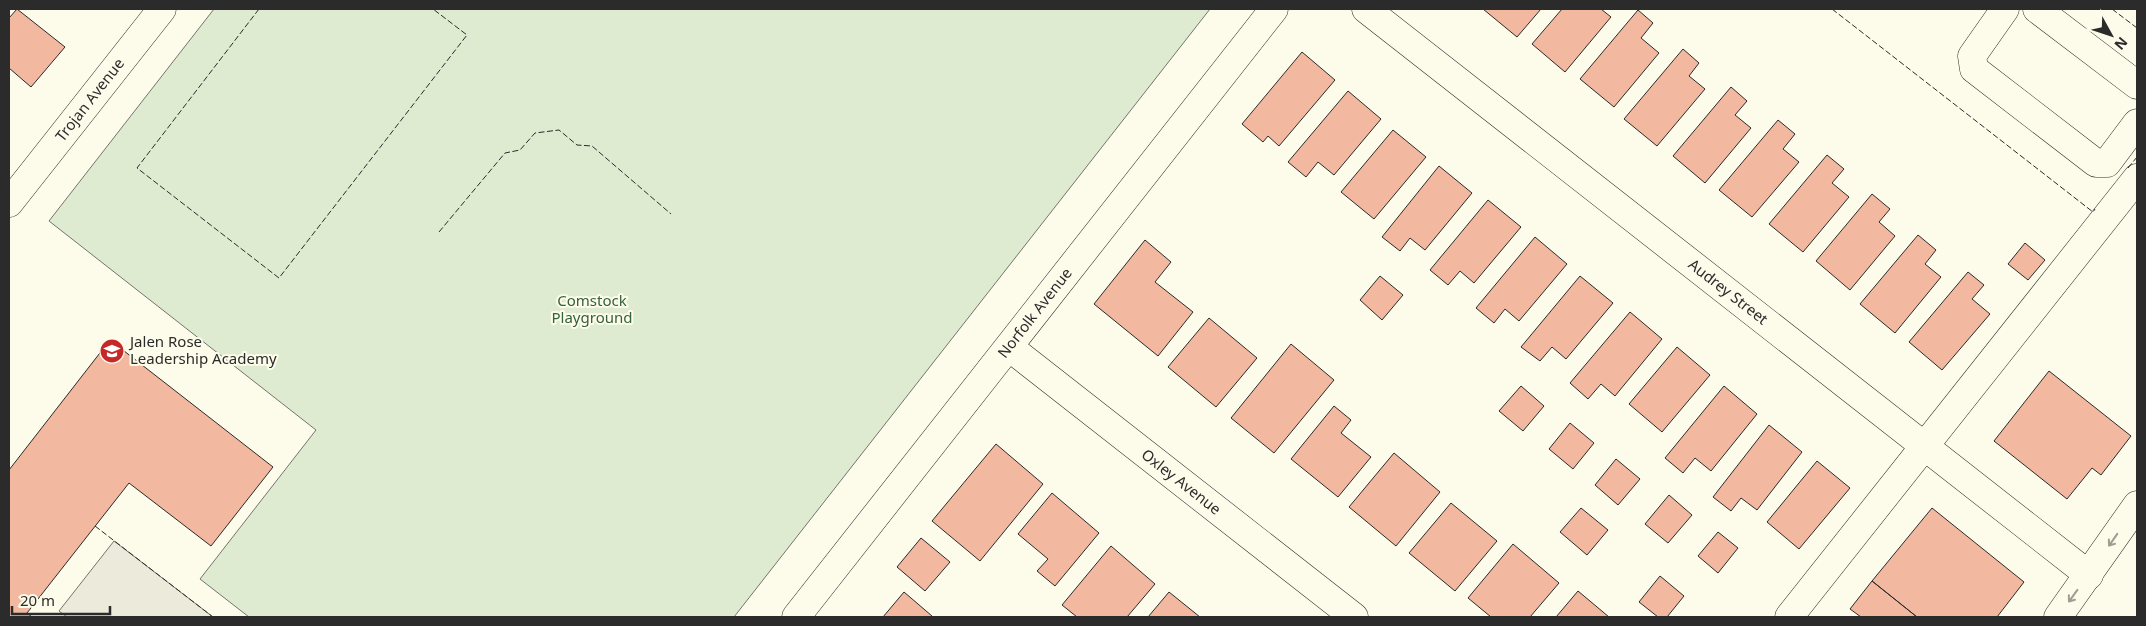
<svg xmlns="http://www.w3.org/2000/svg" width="2146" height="626" font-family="'Noto Sans',sans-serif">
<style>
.green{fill:#deebd1;stroke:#74746e}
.parking{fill:#eceadb;stroke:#74746e}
.building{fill:#f2b8a0;stroke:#2b2b2b}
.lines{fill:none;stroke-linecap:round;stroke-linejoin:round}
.minor-casing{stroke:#2b2b2b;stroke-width:29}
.highway-casing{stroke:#2b2b2b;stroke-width:29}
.minor{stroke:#fdfbea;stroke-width:28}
.highway{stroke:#fdfbea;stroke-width:28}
.fence{stroke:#2b2b2b;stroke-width:1;stroke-dasharray:6 2.5;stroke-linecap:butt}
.oneway{stroke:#9e9d94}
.labels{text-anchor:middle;stroke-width:4;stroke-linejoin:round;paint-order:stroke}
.street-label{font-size:15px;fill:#2b2b2b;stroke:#fdfbea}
.park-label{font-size:15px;fill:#34623c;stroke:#fdfbea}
.poi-label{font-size:15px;fill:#2b2b2b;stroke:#fdfbea;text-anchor:start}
</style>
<rect width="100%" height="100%" fill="#fdfbea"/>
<path class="green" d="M214,9H1210L734,617H249L200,579L316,430L49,221Z"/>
<path class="parking" d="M114,541L213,617H67L59,611Z"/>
<path class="building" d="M17,9L65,47L31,87L9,68V18Z
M1483,9H1541L1517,37Z
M1562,9H1601L1611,17L1565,72L1532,44Z
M1638,10L1653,23L1641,38L1659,53L1614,107L1580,79Z
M1683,49L1699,63L1689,76L1705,89L1657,146L1624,119Z
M1302,52L1335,80L1279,146L1268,136L1263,142L1242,124Z
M1731,87L1747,101L1735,115L1751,128L1705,183L1673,156Z
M1348,91L1381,119L1334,175L1318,162L1306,177L1288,162Z
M1778,120L1795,134L1783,149L1799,162L1752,217L1719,190Z
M1393,130L1426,157L1374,219L1341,192Z
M1827,155L1844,169L1832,183L1849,197L1803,252L1769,224Z
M1439,166L1472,193L1425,250L1410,238L1400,251L1382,237Z
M1872,194L1890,209L1879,222L1895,236L1850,290L1816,261Z
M1488,200L1521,227L1474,283L1460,271L1448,285L1430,270Z
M1918,235L1936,250L1925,264L1941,277L1895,333L1860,304Z
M1535,237L1567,264L1519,321L1505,309L1494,323L1476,308Z
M1145,240L1171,262L1155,282L1193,312L1158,356L1094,304Z
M2025,243L2045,260L2028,280L2008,264Z
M1968,272L1984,285L1972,299L1990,314L1942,370L1909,342Z
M1380,276L1403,295L1382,320L1360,300Z
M1580,276L1613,303L1566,359L1552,347L1540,361L1521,347Z
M1630,312L1662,339L1615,396L1601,384L1588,399L1570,383Z
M1209,318L1257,358L1216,407L1168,367Z
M110,340L273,467L211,546L129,483L27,613L32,617H9V470Z
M1291,344L1334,380L1274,453L1231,418Z
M1677,347L1710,375L1662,432L1629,404Z
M2049,371L2131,436L2101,475L2092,468L2067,499L1994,441Z
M1521,386L1544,406L1523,431L1499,411Z
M1724,386L1757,414L1711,471L1695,458L1683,473L1665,458Z
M1334,406L1351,420L1341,433L1371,457L1338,497L1291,459Z
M1570,423L1594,443L1573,469L1549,449Z
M1769,425L1802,452L1757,510L1741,498L1731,511L1713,497Z
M996,444L1043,484L980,561L932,521Z
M1394,453L1440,492L1396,546L1349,507Z
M1616,459L1640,479L1618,505L1595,485Z
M1817,461L1850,488L1799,549L1767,522Z
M1052,493L1099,533L1055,586L1037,571L1048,559L1018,534Z
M1669,495L1692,515L1668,543L1645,524Z
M1451,503L1497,541L1455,591L1409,553Z
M1581,508L1608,530L1587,555L1560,532Z
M1932,508L2024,582L1997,617H1917L1872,581Z
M1718,532L1738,548L1718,573L1698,556Z
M921,538L950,562L925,591L897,567Z
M1513,544L1559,583L1530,617H1491L1468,598Z
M1111,546L1155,584L1127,617H1077L1062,605Z
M1660,576L1684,596L1667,617H1658L1639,602Z
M1872,581L1917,617H1861L1850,609Z
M1578,591L1609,617H1556Z
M904,592L932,616L931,617H883Z
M1169,592L1200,617H1148Z"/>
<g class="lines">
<defs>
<path id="minor" d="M1366,9L2089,575
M2005,9L1972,56L1974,69L2096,163H2107L2137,123
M2037,9L2137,85
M9,203L162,9
M1009,347L1354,617
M796,617L1274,9
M1789,617L2137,178"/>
<path id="highway" d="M2058,617L2137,505"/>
</defs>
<use href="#minor" class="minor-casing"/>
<use href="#highway" class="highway-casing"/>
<use href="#minor" class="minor"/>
<use href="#highway" class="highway"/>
<path class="fence" d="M259,9L137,168L279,278L467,35L433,9
M1832,9L2093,212L2095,209
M2112,9L2137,28
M2128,168L2137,157
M439,232L505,153L520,150L535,133L559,130L577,145L592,146L671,214
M95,526L213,617"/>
</g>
<defs><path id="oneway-shaft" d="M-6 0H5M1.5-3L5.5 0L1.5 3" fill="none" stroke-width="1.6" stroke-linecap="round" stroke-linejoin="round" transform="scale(1.25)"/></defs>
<g class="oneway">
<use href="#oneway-shaft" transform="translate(2113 540) rotate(125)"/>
<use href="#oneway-shaft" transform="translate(2073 596) rotate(126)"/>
</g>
<defs>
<symbol id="school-disc" viewBox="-11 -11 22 22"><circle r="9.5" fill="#c62828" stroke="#fdfbea"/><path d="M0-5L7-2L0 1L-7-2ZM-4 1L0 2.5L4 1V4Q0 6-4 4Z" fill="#fff"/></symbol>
</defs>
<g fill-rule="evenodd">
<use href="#school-disc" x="98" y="337" width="28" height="28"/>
</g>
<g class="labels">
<g class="street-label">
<text transform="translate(90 100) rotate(-52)" y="5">Trojan Avenue</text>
<text transform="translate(1728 292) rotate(38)" y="5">Audrey Street</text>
<text transform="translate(1035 313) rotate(-52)" y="5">Norfolk Avenue</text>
<text transform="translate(1181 482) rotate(38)" y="5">Oxley Avenue</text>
</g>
<g class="park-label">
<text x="592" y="306">Comstock<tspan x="592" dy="17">Playground</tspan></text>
</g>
<g class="poi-label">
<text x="130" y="347">Jalen Rose<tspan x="130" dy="17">Leadership Academy</tspan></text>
</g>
</g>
<rect width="2146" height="626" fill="none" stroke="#2b2b2b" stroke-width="20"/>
<g transform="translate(2111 35) rotate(130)" stroke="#fdfbea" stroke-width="4" paint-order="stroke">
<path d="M0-4L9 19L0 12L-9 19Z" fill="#2b2b2b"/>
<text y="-8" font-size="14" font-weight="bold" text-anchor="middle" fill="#2b2b2b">N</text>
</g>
<path d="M12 606v8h98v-8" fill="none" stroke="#2b2b2b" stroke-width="2.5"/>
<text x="20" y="606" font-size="15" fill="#2b2b2b" stroke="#fdfbea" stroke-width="4" paint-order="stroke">20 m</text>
</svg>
